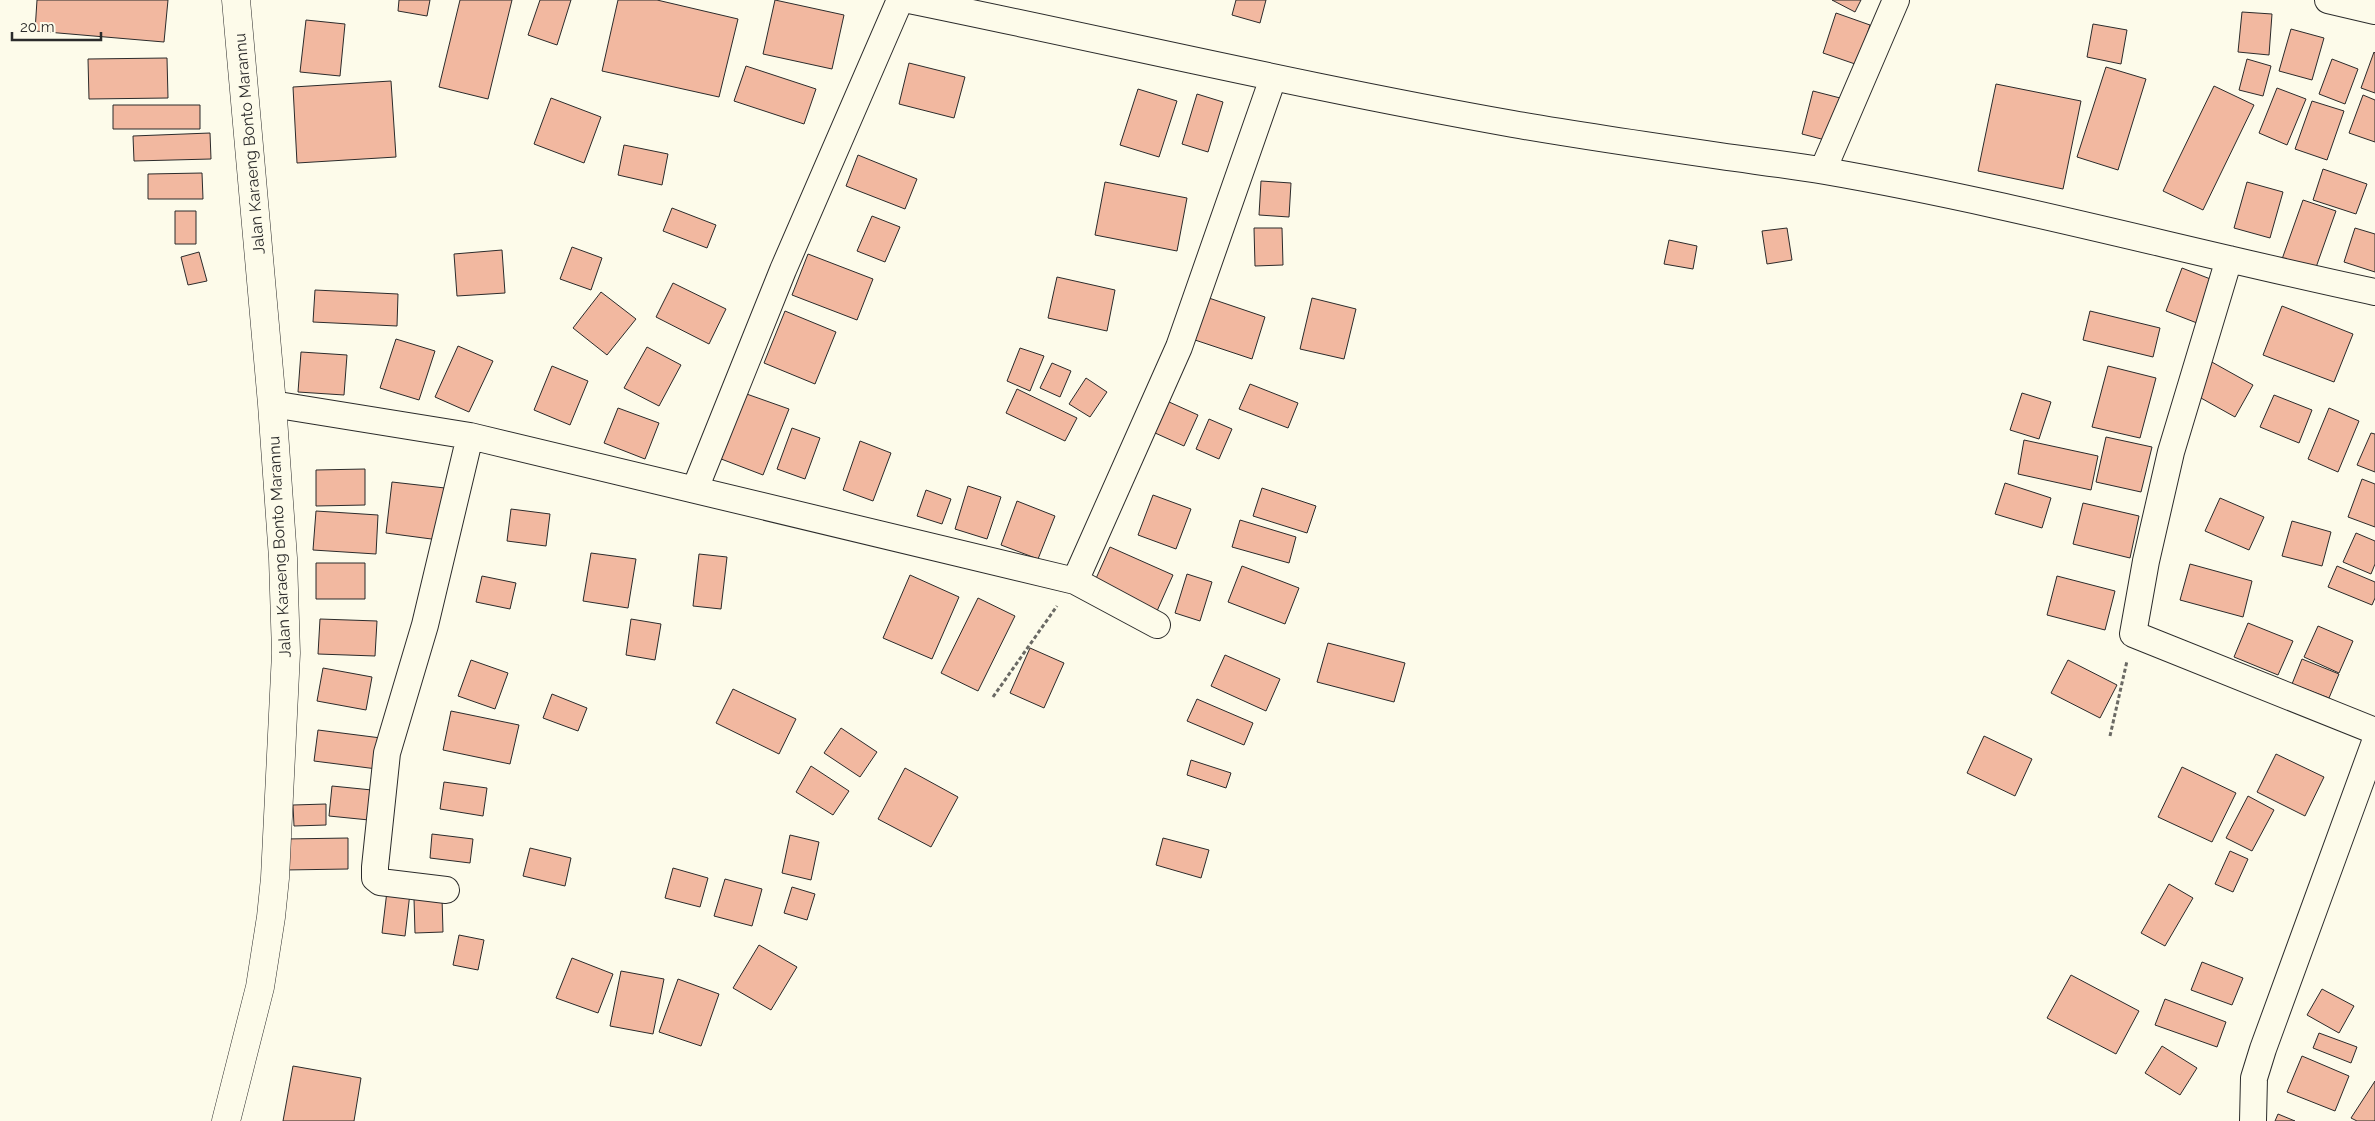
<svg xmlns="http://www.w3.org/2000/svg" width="2375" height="1121" font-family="Raleway,sans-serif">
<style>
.building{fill:#f2b8a0;stroke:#2b2b2b}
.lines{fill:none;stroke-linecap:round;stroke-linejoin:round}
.minor-casing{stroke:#2b2b2b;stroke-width:28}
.primary-casing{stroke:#2b2b2b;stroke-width:29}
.path{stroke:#6a6964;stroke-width:3;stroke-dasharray:4 2.5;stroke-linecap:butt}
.minor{stroke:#fdfbea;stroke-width:26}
.primary{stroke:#fdfbea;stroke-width:28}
.labels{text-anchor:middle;stroke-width:4;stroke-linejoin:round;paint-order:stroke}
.street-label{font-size:16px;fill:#2b2b2b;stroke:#fdfbea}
</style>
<rect width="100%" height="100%" fill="#fdfbea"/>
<path class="building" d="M37,0H168L164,42L35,31Z
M399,0H430L427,16L398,11Z
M460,0H512L488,99L439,87Z
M540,0H571L557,45L528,35Z
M618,0H657L738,19L719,97L602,71Z
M775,0L844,15L832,69L763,54Z
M1236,0H1266L1260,23L1232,15Z
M1832,0H1861L1855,12Z
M2242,12L2272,14L2269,55L2238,52Z
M1836,13L1870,25L1858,65L1823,53Z
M306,20L345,24L340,76L300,72Z
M2093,24L2127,30L2121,64L2087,57Z
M2291,29L2324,38L2312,80L2279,71Z
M2374,52L2375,53V93L2361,88Z
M167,58L168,98L89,99L88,59Z
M2247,59L2271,66L2263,96L2239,90Z
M2332,59L2358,69L2345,104L2319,94Z
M909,63L965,77L954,118L899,104Z
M746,66L816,89L804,124L734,101Z
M2106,67L2146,79L2118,170L2077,157Z
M391,81L396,157L297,163L293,87Z
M1996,84L2081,101L2063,189L1978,171Z
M2214,86L2254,105L2203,210L2163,191Z
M2277,88L2306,99L2287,145L2259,133Z
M1138,89L1177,101L1159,157L1120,145Z
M1813,91L1844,99L1833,142L1802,134Z
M1197,94L1223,102L1208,152L1182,144Z
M2363,95L2375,100V142L2349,133Z
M551,98L601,117L584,163L534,144Z
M2312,101L2344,111L2327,160L2295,149Z
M113,105H200V129H113Z
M210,133L211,159L134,161L133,136Z
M624,145L668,154L662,185L618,175Z
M858,155L917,179L905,209L846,186Z
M2323,169L2367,184L2356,214L2313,200Z
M202,173L203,199H148V174Z
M1261,181L1291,183L1289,217L1259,215Z
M1105,182L1187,198L1177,251L1095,235Z
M2247,182L2283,192L2270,238L2234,228Z
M2303,200L2336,211L2314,273L2281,262Z
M672,208L716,225L707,248L663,231Z
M175,211H196V244H175Z
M872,216L900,227L885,262L857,251Z
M1254,228H1282L1283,265L1255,266Z
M1787,228L1792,260L1767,264L1762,231Z
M2355,228L2375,234V272L2344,262Z
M1669,240L1697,246L1693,269L1664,264Z
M572,247L602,258L591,290L560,279Z
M502,250L505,293L457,296L454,254Z
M199,252L207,281L188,285L181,257Z
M808,254L873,279L857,320L792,295Z
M2182,268L2213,280L2197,323L2166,311Z
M1057,277L1115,290L1107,331L1048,318Z
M673,283L726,309L709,344L656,317Z
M315,290L398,294L397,326L313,322Z
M601,292L636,319L607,355L573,328Z
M1203,296L1265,317L1252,359L1189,338Z
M1312,298L1356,309L1344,359L1300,349Z
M2282,306L2353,334L2334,382L2263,355Z
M785,311L836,332L815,384L764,363Z
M2090,311L2160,328L2153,357L2083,340Z
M396,339L435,351L419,400L380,388Z
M458,346L493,361L469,412L435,397Z
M647,347L681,365L659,406L624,388Z
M1020,348L1044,356L1030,391L1007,381Z
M301,352L347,355L344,395L298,392Z
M2210,361L2253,385L2235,417L2192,393Z
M1052,363L1071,371L1060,397L1040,388Z
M552,366L588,381L570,425L534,410Z
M2108,366L2156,378L2140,438L2092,427Z
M1086,378L1107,392L1090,417L1069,404Z
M1250,384L1298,403L1288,428L1239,409Z
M1017,389L1077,418L1065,441L1006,413Z
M741,392L789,409L763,475L716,457Z
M2022,393L2051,402L2039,439L2010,430Z
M2274,395L2312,410L2299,443L2260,427Z
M1158,397L1198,415L1184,446L1144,428Z
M618,408L659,423L645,459L604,443Z
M2329,408L2359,421L2338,472L2308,459Z
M1209,419L1232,429L1219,459L1196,449Z
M792,428L820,438L805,479L777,469Z
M2371,433L2375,434V472L2357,465Z
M2106,437L2152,447L2141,492L2096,482Z
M2024,440L2098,456L2091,490L2018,474Z
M860,441L891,453L873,501L843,490Z
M365,469V505L316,506V470Z
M2362,479L2375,484V527L2348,517Z
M392,482L445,488L439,540L386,533Z
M2005,483L2051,498L2042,528L1995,514Z
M968,486L1001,497L987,539L955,529Z
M1262,488L1316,506L1307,533L1253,516Z
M926,490L951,499L942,524L917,516Z
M1153,495L1191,509L1176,549L1138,535Z
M2220,498L2264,517L2249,550L2205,531Z
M1017,501L1055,516L1038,559L1001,545Z
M2083,503L2139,516L2130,558L2073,544Z
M511,509L550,514L546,546L507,541Z
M316,511L378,515L376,554L313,550Z
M1240,520L1296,537L1289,563L1232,547Z
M2292,521L2331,532L2322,566L2282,556Z
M2356,533L2375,541V564L2371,574L2343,562Z
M1110,547L1173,575L1157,611L1094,583Z
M591,553L636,559L628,608L583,601Z
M699,554L727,557L721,609L693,606Z
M316,563H365V599H316Z
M2190,564L2252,581L2243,617L2180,600Z
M1242,566L1299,588L1285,624L1228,602Z
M2337,566L2375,582V598L2372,605L2328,587Z
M1187,574L1212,582L1200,621L1175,613Z
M910,575L959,597L932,659L883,638Z
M482,576L516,583L510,609L476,602Z
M2057,576L2115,591L2105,630L2047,615Z
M978,598L1015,616L978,691L941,673Z
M320,619L377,621L375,656L318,654Z
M631,619L661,624L655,660L626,655Z
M2248,623L2293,641L2278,675L2234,657Z
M2318,626L2353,641L2339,673L2304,657Z
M1328,643L1405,663L1394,702L1317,682Z
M1030,648L1064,663L1044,708L1010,693Z
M1225,655L1280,679L1266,711L1211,686Z
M2302,659L2339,674L2329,698L2292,684Z
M471,660L508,673L495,709L458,696Z
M2068,660L2117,685L2100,718L2051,693Z
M323,668L372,677L366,710L317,701Z
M733,689L796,719L779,754L716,723Z
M552,694L587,708L578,731L543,718Z
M1197,699L1253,723L1244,745L1187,721Z
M451,711L519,725L510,764L443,750Z
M841,728L877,752L860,777L824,753Z
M318,730L381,738L377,769L314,761Z
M1984,736L2032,759L2015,796L1967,773Z
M2276,754L2324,777L2305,816L2257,792Z
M1191,760L1231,773L1226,788L1187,775Z
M811,766L849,791L833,815L796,792Z
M2182,767L2236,793L2212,842L2158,817Z
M905,768L958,797L931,847L878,819Z
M444,782L487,788L483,816L440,809Z
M332,786L372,790L369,820L329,816Z
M2248,796L2274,810L2252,851L2226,838Z
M326,804V825L294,826L293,805Z
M432,834L473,839L470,863L430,858Z
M790,835L819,842L811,880L782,873Z
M348,838V869L285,870V839Z
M1163,838L1209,850L1201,878L1156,865Z
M530,848L571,858L565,886L523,876Z
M2230,851L2248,859L2233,892L2215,884Z
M673,868L708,878L700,907L665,898Z
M725,879L762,889L752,926L714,916Z
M2169,884L2193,898L2165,946L2141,933Z
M792,887L815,894L807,920L784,913Z
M387,891L410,893L405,936L382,933Z
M442,898L443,932L415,933L414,899Z
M459,935L484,940L478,970L453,965Z
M759,945L797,967L771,1010L733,988Z
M572,958L613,974L598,1013L556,998Z
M2202,962L2243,978L2232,1005L2191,990Z
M621,971L664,979L653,1034L610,1026Z
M2071,975L2139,1011L2116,1054L2047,1018Z
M678,979L719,994L701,1046L659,1032Z
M2322,989L2354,1006L2339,1033L2307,1015Z
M2165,999L2226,1022L2217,1047L2155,1025Z
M2319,1033L2357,1047L2351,1063L2313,1048Z
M2162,1046L2197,1068L2180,1095L2145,1073Z
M2302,1056L2349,1076L2335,1111L2287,1092Z
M293,1066L361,1078L354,1121H283Z
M2375,1081V1121H2357L2351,1118Z
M2278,1114L2295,1121H2275Z"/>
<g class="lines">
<defs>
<path id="minor" d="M909,0C1110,41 1310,88 1513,124C1582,136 1651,146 1720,156C1755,161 1790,165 1825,171C2010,203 2191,253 2375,292
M2328,0L2375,11
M1823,170L1896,0
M2229,259L2171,452L2146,561L2133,634L2375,731
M272,404L470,436L1075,581L1157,625
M695,489L783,270L900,0
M1075,581L1179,347L1273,78
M446,890L380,882L375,878V867L387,753L425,625L470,436
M2253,1121L2254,1078L2263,1049L2375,742"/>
<path id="primary" d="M226,1121L260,987L271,917L275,878L286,653L283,558L272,404L236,0"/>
</defs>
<use href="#minor" class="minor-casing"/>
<use href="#primary" class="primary-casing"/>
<path class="path" d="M993,697L1057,606
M2110,736L2127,661"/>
<use href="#minor" class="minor"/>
<use href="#primary" class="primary"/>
</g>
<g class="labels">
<g class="street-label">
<text transform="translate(249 144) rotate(-95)" y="6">Jalan Karaeng Bonto Marannu</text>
<text transform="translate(279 547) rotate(-93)" y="6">Jalan Karaeng Bonto Marannu</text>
</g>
</g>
<path d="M12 32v8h89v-8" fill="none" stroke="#2b2b2b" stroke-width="2.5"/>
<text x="20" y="32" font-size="15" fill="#2b2b2b" stroke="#fdfbea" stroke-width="4" paint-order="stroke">20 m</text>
</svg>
